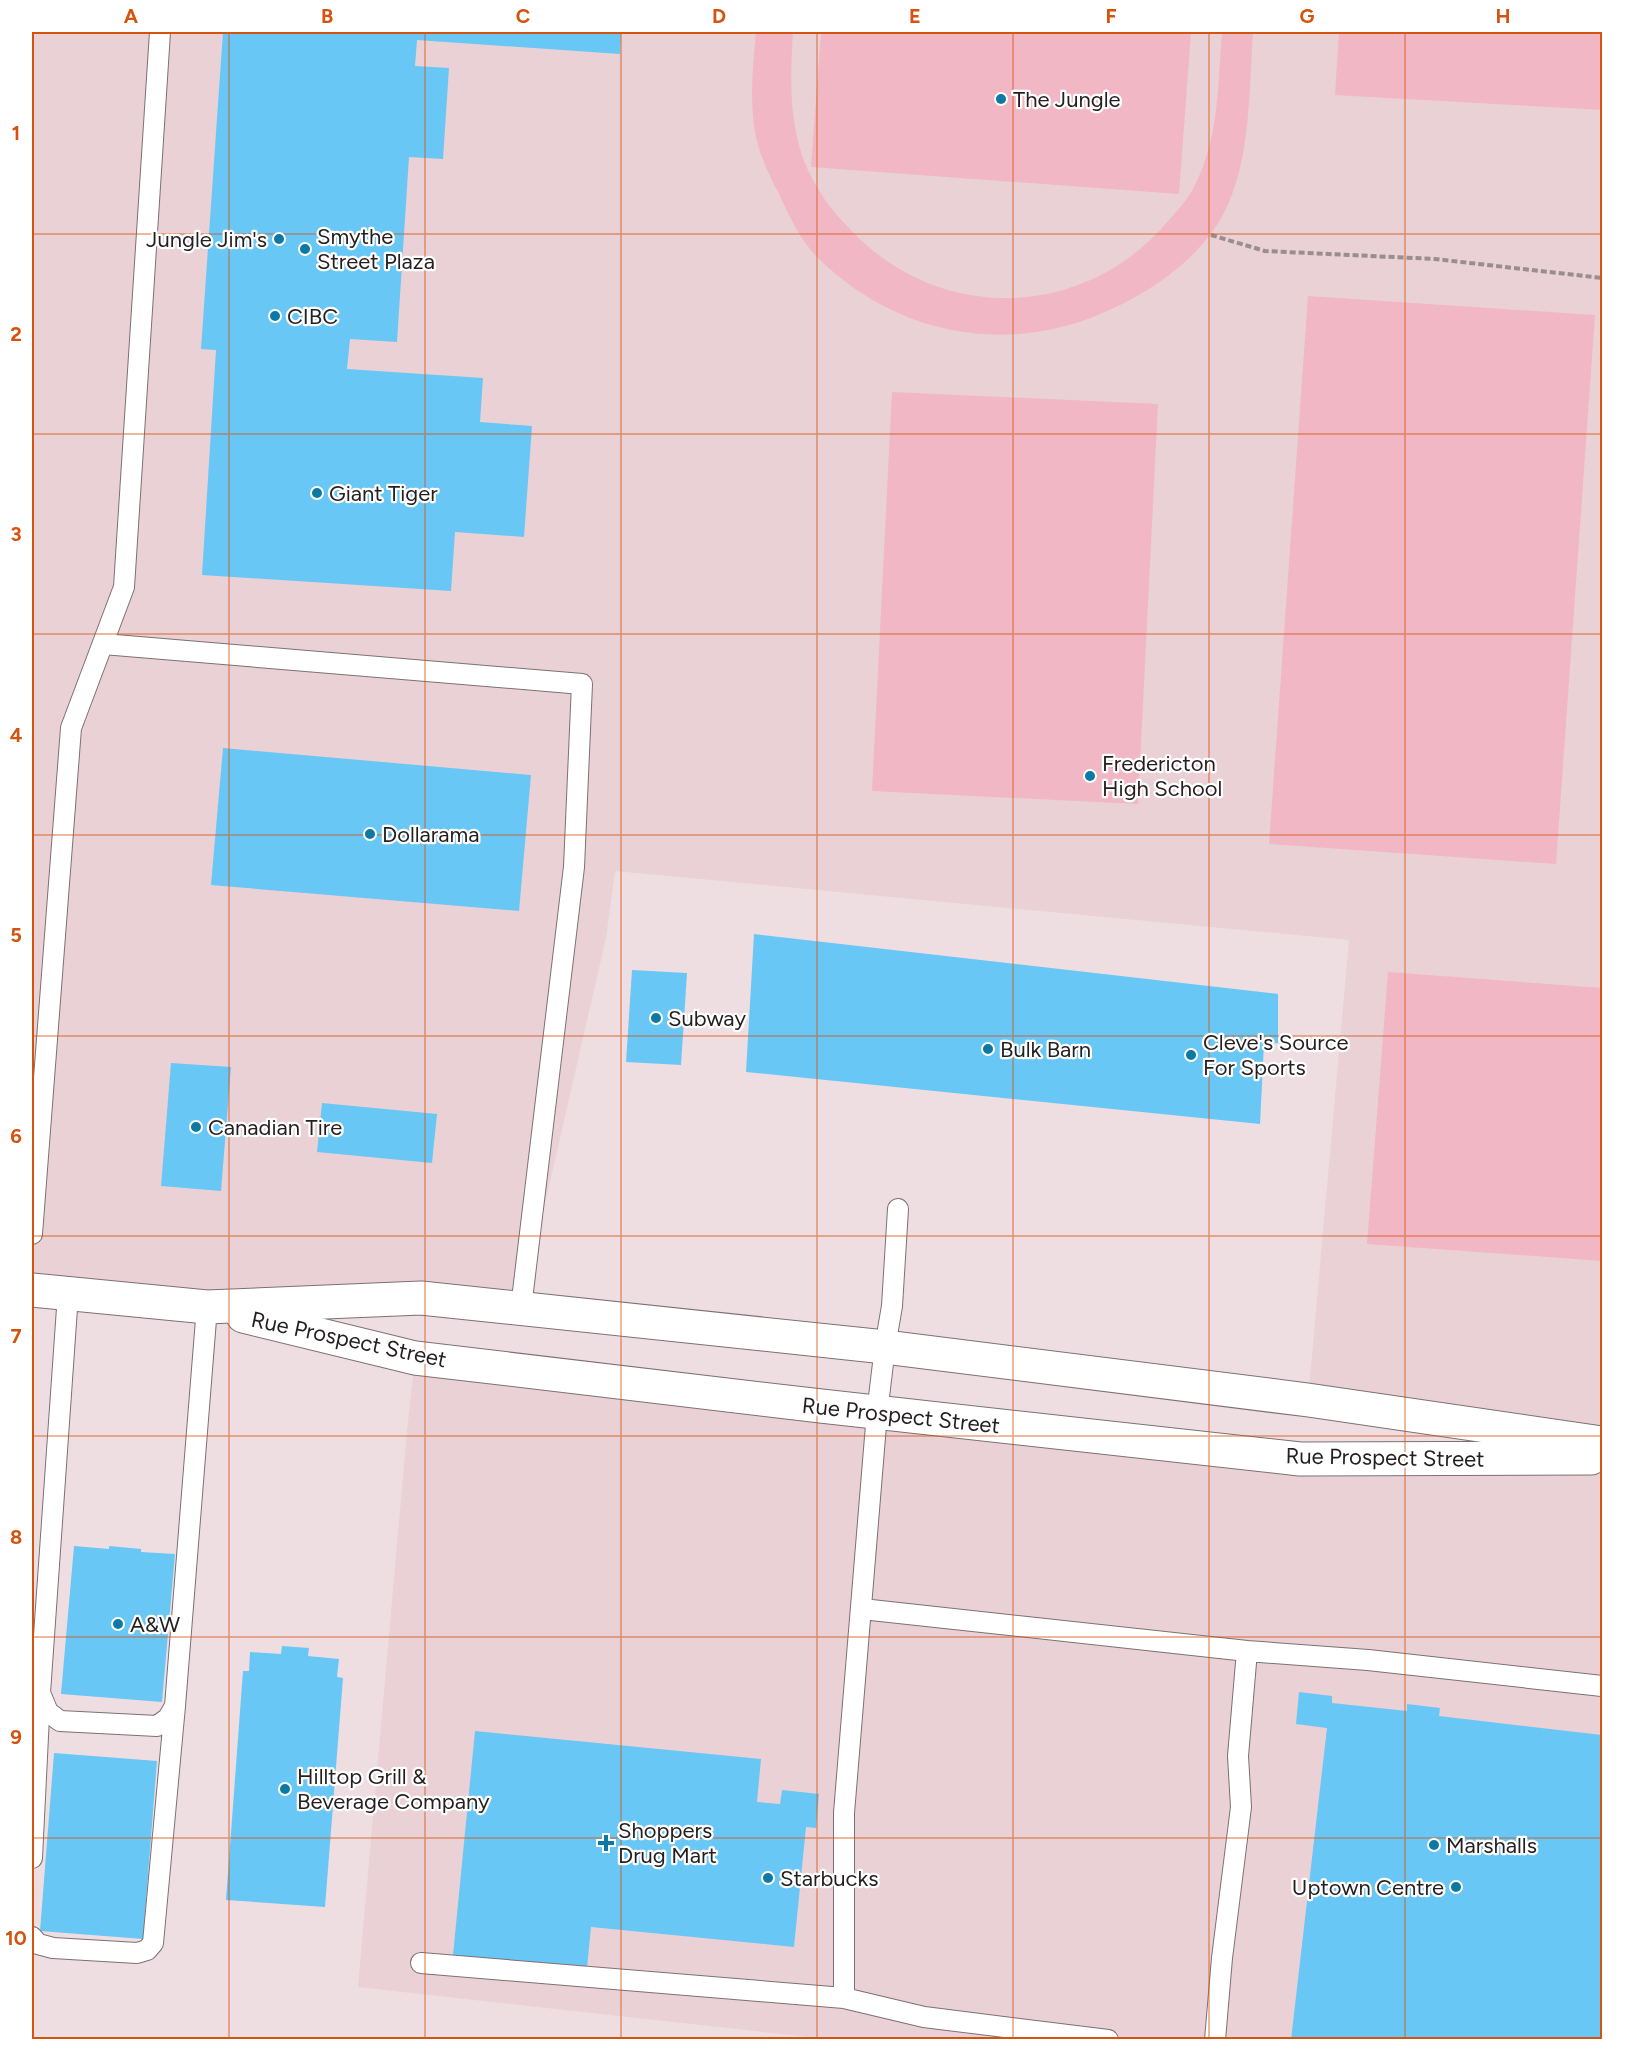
<svg xmlns="http://www.w3.org/2000/svg" width="1634" height="2071" font-family="Figtree,sans-serif">
<style>
.built{fill:#ead1d6}
.green{fill:#f1b7c4}
.building{fill:#69c7f6}
.lines{fill:none;stroke-linecap:round;stroke-linejoin:round}
.lane-casing{stroke:#7e7072;stroke-width:22}
.secondary-casing{stroke:#7e7072;stroke-width:35}
.path{stroke:#998d90;stroke-width:4;stroke-dasharray:6 3;stroke-linecap:butt}
.lane{stroke:#fff;stroke-width:20}
.secondary{stroke:#fff;stroke-width:33}
.grid{fill:none;stroke:#d4530e;stroke-width:1.5;stroke-opacity:0.55}
.poi-dot{fill:#0b79a3;stroke:#fff;stroke-width:2}
.labels{text-anchor:middle;stroke-width:4.5;stroke-linejoin:round;paint-order:stroke}
.poi-label{font-size:22px;fill:#241e1f;stroke:#fff;text-anchor:start}
.street-label{font-size:22px;fill:#241e1f;stroke:#fff}
.neatline{fill:none;stroke:#d4530e;stroke-width:2}
.grid-label{font-size:20px;text-anchor:middle;font-weight:bold;fill:#d4530e}
</style>
<rect width="100%" height="100%" fill="#eedee2"/>
<path class="built" d="M32,32H1602V1443L1308,1400L1349,940L615,871L606,938L521,1308L32,1289Z
M415,1358L1300,1459L1602,1458V2039L835,2040L358,1987L407,1431Z"/>
<path class="green" d="M756,32H793C790,81 788,133 812,178C822,198 835,214 850,229C939,325 1086,320 1169,220C1178,210 1188,199 1194,187C1219,140 1218,83 1222,32H1253C1249,89 1251,157 1226,209C1204,253 1163,284 1120,305C1016,358 899,339 816,256C800,239 789,216 779,194C768,173 757,150 754,126C750,95 753,63 756,32Z
M821,32H1191L1179,194L811,167Z
M1339,32H1602V110L1335,95Z
M1308,296L1595,315L1556,864L1269,844Z
M892,392L1158,404L1138,804L872,791Z
M1388,972L1602,988V1261L1367,1244Z"/>
<path class="building" d="M223,32H621L620,54L417,40L415,66L449,68L443,159L409,157L397,342L350,339L347,369L483,378L480,422L532,426L524,537L455,532L451,591L202,575L216,350L201,349Z
M223,748L531,775L519,911L211,885Z
M754,934L1278,994V1043L1264,1044L1260,1124L746,1072Z
M632,970L687,973L681,1065L626,1062Z
M171,1063L231,1067L221,1191L161,1186Z
M322,1103L437,1114L432,1163L317,1152Z
M74,1546L109,1549V1546L141,1549V1552L175,1554L162,1702L61,1694Z
M282,1646L309,1648L308,1656L339,1659L337,1677L343,1678L325,1907L226,1900L243,1671H249L250,1652L281,1654Z
M1299,1692L1332,1696V1703L1407,1711V1704L1440,1708L1439,1716L1602,1735V2040H1291L1327,1728L1296,1724Z
M475,1731L761,1759L757,1802L780,1804L782,1790L819,1794L816,1828L806,1827L794,1947L591,1927L587,1968L453,1955Z
M54,1753L157,1761L143,1939L40,1931Z"/>
<g class="lines">
<defs>
<path id="lane" d="M103,644L582,684L574,867L521,1308
M32,1234L71,728L124,587L160,32
M68,1294L40,1693L48,1712L60,1721L157,1726L168,1718L175,1706L207,1307
M862,1609L1247,1651L1368,1660L1602,1686
M32,1858L40,1696
M32,1937L38,1944L53,1948L137,1953L147,1950L153,1943L175,1706
M421,1963L844,1998L924,2017L1108,2040
M844,1998V1813L877,1413L885,1347L892,1306L898,1209
M1215,2040L1222,1958L1241,1807L1238,1756L1247,1651"/>
<path id="secondary" d="M32,1290L207,1307L421,1298L885,1347L1308,1400L1602,1443
M243,1316L415,1358L821,1406L1300,1459L1591,1458"/>
</defs>
<use href="#lane" class="lane-casing"/>
<use href="#secondary" class="secondary-casing"/>
<path class="path" d="M1211,235L1265,251L1435,259L1602,278"/>
<use href="#lane" class="lane"/>
<use href="#secondary" class="secondary"/>
</g>
<path class="grid" d="M229,32V2040M425,32V2040M621,32V2040M817,32V2040M1013,32V2040M1209,32V2040M1405,32V2040M32,234H1602M32,434H1602M32,634H1602M32,835H1602M32,1036H1602M32,1236H1602M32,1436H1602M32,1637H1602M32,1838H1602"/>
<g class="poi-dot">
<circle cx="1001" cy="99" r="6"/>
<circle cx="279" cy="239" r="6"/>
<circle cx="305" cy="249" r="6"/>
<circle cx="275" cy="316" r="6"/>
<circle cx="317" cy="493" r="6"/>
<circle cx="1090" cy="776" r="6"/>
<circle cx="370" cy="834" r="6"/>
<circle cx="656" cy="1018" r="6"/>
<circle cx="988" cy="1049" r="6"/>
<circle cx="1191" cy="1055" r="6"/>
<circle cx="196" cy="1127" r="6"/>
<circle cx="118" cy="1624" r="6"/>
<circle cx="285" cy="1789" r="6"/>
<path d="M603 1834h6v6h6v6h-6v6h-6v-6h-6v-6h6z"/>
<circle cx="1434" cy="1845" r="6"/>
<circle cx="768" cy="1878" r="6"/>
<circle cx="1456" cy="1887" r="6"/>
</g>
<g class="labels">
<g class="poi-label">
<text x="1013" y="107">The Jungle</text>
<text x="317" y="244">Smythe<tspan x="317" dy="25">Street Plaza</tspan></text>
<text x="267" y="247" text-anchor="end">Jungle Jim's</text>
<text x="287" y="324">CIBC</text>
<text x="329" y="501">Giant Tiger</text>
<text x="1102" y="771">Fredericton<tspan x="1102" dy="25">High School</tspan></text>
<text x="382" y="842">Dollarama</text>
<text x="668" y="1026">Subway</text>
<text x="1203" y="1050">Cleve's Source<tspan x="1203" dy="25">For Sports</tspan></text>
<text x="1000" y="1057">Bulk Barn</text>
<text x="208" y="1135">Canadian Tire</text>
<text x="130" y="1632">A&amp;W</text>
<text x="297" y="1784">Hilltop Grill &amp;<tspan x="297" dy="25">Beverage Company</tspan></text>
<text x="618" y="1838">Shoppers<tspan x="618" dy="25">Drug Mart</tspan></text>
<text x="1446" y="1853">Marshalls</text>
<text x="780" y="1886">Starbucks</text>
<text x="1444" y="1895" text-anchor="end">Uptown Centre</text>
</g>
<g class="street-label">
<text transform="translate(349 1339) rotate(12)" y="8">Rue Prospect Street</text>
<text transform="translate(901 1415) rotate(6)" y="8">Rue Prospect Street</text>
<text transform="translate(1385 1457) rotate(1)" y="8">Rue Prospect Street</text>
</g>
</g>
<rect width="1634" height="2071" fill="none" stroke="#ffffff" stroke-width="66"/>
<rect x="33" y="33" width="1568" height="2005" class="neatline"/>
<g class="grid-label">
<text x="131" y="23">A</text>
<text x="327" y="23">B</text>
<text x="523" y="23">C</text>
<text x="719" y="23">D</text>
<text x="915" y="23">E</text>
<text x="1111" y="23">F</text>
<text x="1307" y="23">G</text>
<text x="1503" y="23">H</text>
<text x="16" y="140">1</text>
<text x="16" y="341">2</text>
<text x="16" y="541">3</text>
<text x="16" y="742">4</text>
<text x="16" y="942">5</text>
<text x="16" y="1143">6</text>
<text x="16" y="1343">7</text>
<text x="16" y="1544">8</text>
<text x="16" y="1744">9</text>
<text x="16" y="1945">10</text>
</g>
</svg>
